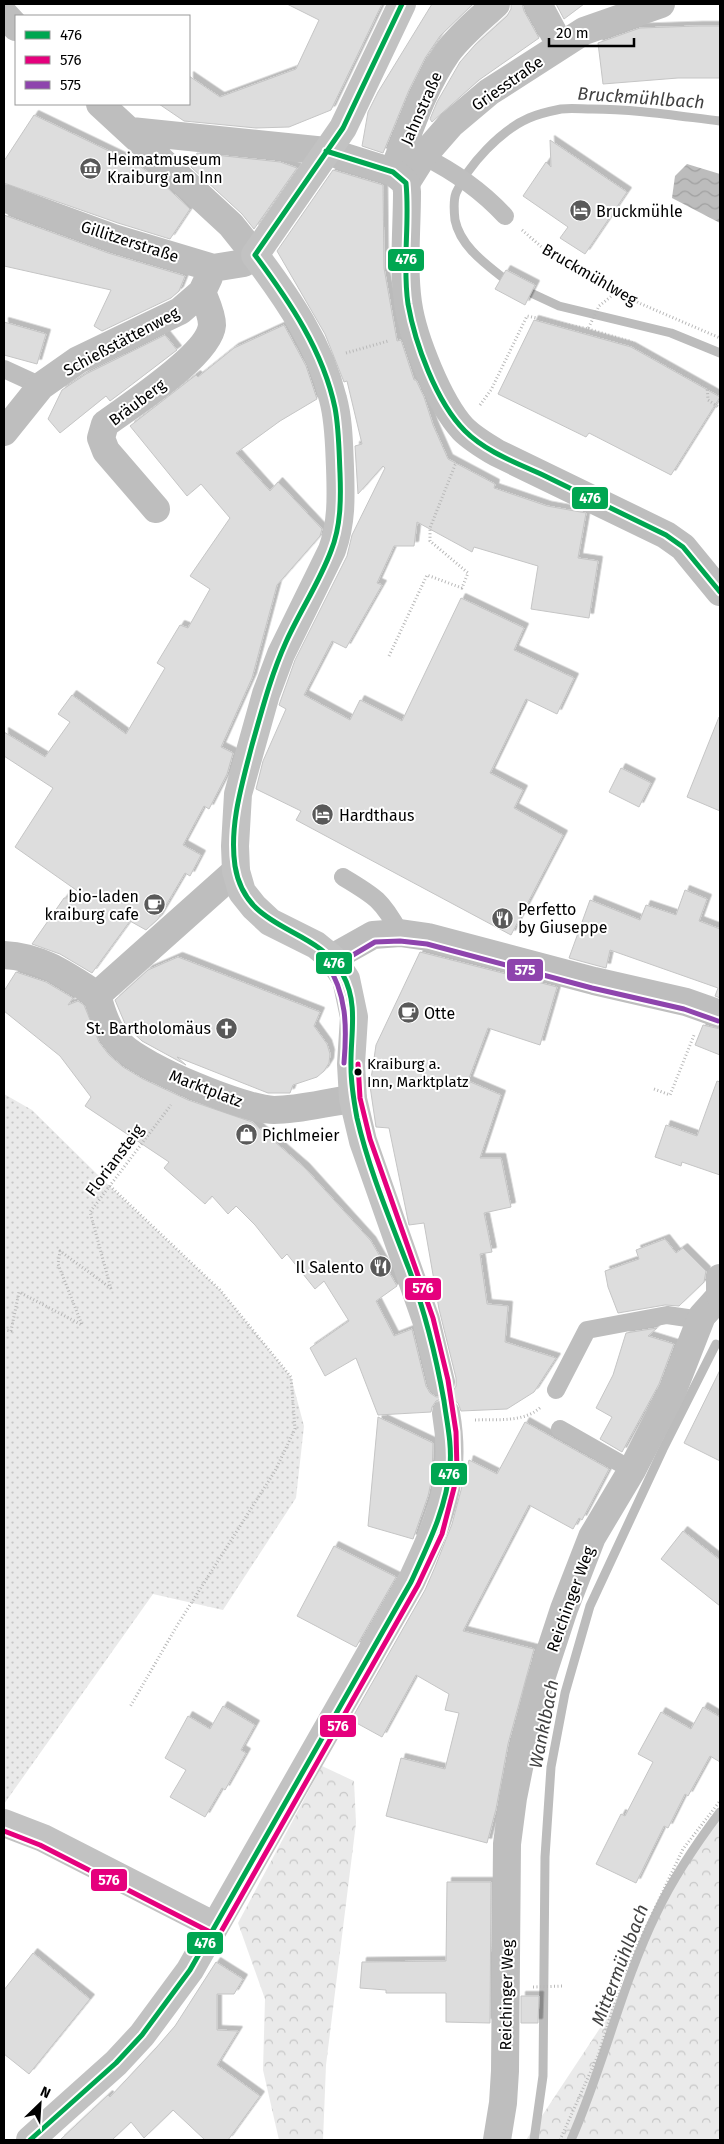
<svg xmlns="http://www.w3.org/2000/svg" width="724" height="2144" font-family="'Fira Sans',sans-serif">
<style>
.grass{fill:url(#grass-dots)}
.forest{fill:url(#forest-crowns)}
.water{fill:url(#water-waves)}
.lines{fill:none;stroke-linecap:round;stroke-linejoin:round}
.stream{stroke:#bcbcbc;stroke-width:9}
.building{fill:#ddd;stroke:#c5c5c5;filter:url(#shadow)}
.path{stroke:#b8b8b8;stroke-width:3;stroke-dasharray:1 2.5;stroke-linecap:butt}
.service{stroke:#bebebe;stroke-width:18}
.minor{stroke:#bebebe;stroke-width:28}
.tertiary{stroke:#bebebe;stroke-width:28}
.secondary{stroke:#c2c2c2;stroke-width:28}
.bus-1-casing{stroke:#fff;stroke-width:9}
.bus-2-casing{stroke:#fff;stroke-width:9}
.bus-3-casing{stroke:#fff;stroke-width:9}
.bus-1{stroke:#00a651;stroke-width:5}
.bus-2{stroke:#e5007d;stroke-width:5}
.bus-3{stroke:#8e44ad;stroke-width:5}
.bus-dot{fill:#000;stroke:#fff;stroke-width:2}
.labels{text-anchor:middle;stroke-width:4;stroke-linejoin:round;paint-order:stroke}
.bus-label{font-size:15px;fill:#000;stroke:#fff;text-anchor:start}
.street-label{font-size:16px;fill:#000;stroke:#fff}
.poi-label{font-size:16px;fill:#000;stroke:#fff;text-anchor:start}
.water-label{font-size:18px;font-style:italic;fill:#414141;stroke:#fff}
.line-badge{stroke:#fff;stroke-width:2}
.badge-label{font-size:14px;text-anchor:middle;font-weight:bold;fill:#fff}
</style>
<defs>
<pattern id="grass-dots" width="8" height="8" patternUnits="userSpaceOnUse" patternTransform="scale(1.25)"><rect width="8" height="8" fill="#eaeaea"/><path d="M2 2h.1M6 6h.1" fill="none" stroke="#c7c7c7" stroke-width="1.8" stroke-linecap="round"/></pattern>
<pattern id="forest-crowns" width="20" height="18" patternUnits="userSpaceOnUse" patternTransform="scale(1.25)"><rect width="20" height="18" fill="#eaeaea"/><path d="M2 6a3 3 0 1 1 6 0M12 15a3 3 0 1 1 6 0" fill="none" stroke="#c7c7c7"/></pattern>
<pattern id="water-waves" width="16" height="10" patternUnits="userSpaceOnUse" patternTransform="scale(1.25)"><rect width="16" height="10" fill="#bcbcbc"/><path d="M0 5q4-4 8 0t8 0" fill="none" stroke="#a0a0a0"/></pattern>
<filter id="shadow"><feDropShadow dx="4.5" dy="-4.5" stdDeviation="0" flood-color="#0004"/></filter>
</defs>
<rect width="100%" height="100%" fill="#fff"/>
<path class="grass" d="M4,1094L32,1110L102,1179L220,1290L291,1377L304,1426L296,1498L223,1610L153,1594L4,1804Z"/>
<path class="forest" d="M322,1766L354,1781L356,1823L326,2065L323,2140H279L263,2070L265,1999L238,1923Z
M720,1807V2140H526L606,2019L645,1942L677,1873Z"/>
<path class="water" d="M687,164L720,174V223L672,198L675,176Z"/>
<g class="lines">
<path class="stream" d="M502,277C483,262 460,245 455,220C454,211 453,201 456,193C468,165 501,130 529,118C538,114 551,111 561,109C571,108 582,109 592,109C635,109 678,116 720,121
M531,293L559,306L671,333L720,353
M534,2140L543,2076L545,1857L551,1767L565,1693L590,1606L663,1449L716,1344
M571,2140C604,2066 621,1985 657,1912C674,1876 696,1844 720,1812"/>
</g>
<path class="building" d="M287,4H382L331,110L289,127L256,128L184,121L159,104H189V76L220,97L296,69L319,20Z
M432,4H473L440,36L425,58L409,90L383,153L362,146L368,112L378,92Z
M511,4H522L524,11L539,38L479,80L432,122L430,119L437,102L460,62L475,45L507,16L511,9Z
M556,4H584L564,19Z
M698,26H720V78H678L603,84L598,43L640,28Z
M34,115L138,165L159,180L190,209L170,239L118,223L4,183V161Z
M550,140L627,192L585,254L560,238L568,227L523,196L546,162L551,167Z
M197,153L280,162L297,168L254,229L242,214L191,167Z
M333,170L383,185L384,268L397,341L401,340L414,380H416L424,397L433,425L448,459L495,484L494,488L547,506L586,513L578,558L598,561L589,618L531,609L538,566L474,547L472,552L417,522L414,546H394L377,583L382,585L346,648L332,641L304,695L350,720L360,700L402,721L461,598L524,628L514,650L574,678L557,714L526,699L490,773L523,790L514,808L563,835L511,935L296,820L301,811L256,789L263,761L286,709L279,705L295,660L347,556L352,535L385,468L383,466L358,494L355,446L362,444L347,381L344,382L325,334L277,251Z
M4,215L108,253L185,276L179,291L171,298L102,331L94,326L111,290L4,266Z
M506,270L535,285L525,305L495,289Z
M534,320L631,347L720,397L671,475L589,433L586,437L498,394Z
M4,322L46,334L37,364L4,355Z
M284,325L306,366L317,399L280,421L236,453L270,491L278,482L322,529L320,536L277,585L252,678L221,747L233,753L227,774L209,809L204,806L183,845L201,855L190,876L185,873L158,919L146,930L130,921L92,973L60,954L32,944L64,898L86,897L15,847L53,788L4,756V732L45,757L70,722L58,714L72,695L126,734L165,668L157,663L180,625L188,628L210,589L190,576L230,518L201,484L187,496L130,426L196,375L198,377L234,348Z
M165,335L177,350L122,392L110,401L106,396L60,433L48,419L62,390L86,374Z
M719,717H720V811L687,797Z
M621,768L651,783L639,807L609,792Z
M685,890L707,899L699,921L720,929V998L715,996L718,988L610,950L606,968L569,958L590,900L640,920L646,905L676,915Z
M420,952L557,987L540,1045L488,1028L468,1081L501,1095L480,1158H501L511,1207L484,1213L492,1252L480,1254L487,1304L508,1306L505,1342L556,1358L534,1392L507,1409L461,1411L458,1403L452,1399L444,1398L436,1401L432,1407L431,1412L378,1415L356,1358L325,1376L310,1348L349,1321L324,1281L315,1289L287,1254L282,1259L255,1225L236,1206L228,1214L212,1196L205,1204L164,1168L169,1162L85,1106L91,1097L60,1056L4,1011V991L16,972L46,982L73,998L68,1005L78,1001L84,1005L99,1042L109,1055L123,1067L143,1079L188,1100L252,1122L305,1168L371,1241L397,1286L376,1301L394,1336L412,1329L426,1386L430,1393L436,1397H444L452,1393L456,1386V1378L439,1309L424,1223L409,1225L389,1128L376,1127L370,1086L376,1045Z
M178,957L320,1012L314,1026L327,1044L330,1054L329,1063L324,1071L317,1077L293,1085L290,1093H268L177,1057L186,1065L142,1041L126,1026L115,1000L148,970Z
M703,1025L720,1029V1055L695,1045Z
M717,1081L720,1082V1175L682,1162L681,1166L655,1157L666,1125L697,1136Z
M665,1239L676,1253L683,1248L706,1271L704,1282L679,1306L665,1305L618,1313L608,1287L605,1271L639,1259L636,1250Z
M657,1328L648,1336L674,1344L659,1384L622,1452L600,1439L612,1417L596,1408L613,1375L626,1333Z
M720,1370V1461L684,1443Z
M378,1417L433,1443L432,1478L428,1496L413,1539L368,1526Z
M525,1422L609,1469L582,1520L579,1518L573,1529L529,1505L463,1631L534,1649L508,1744L496,1809L487,1843L386,1816L401,1758L445,1769L459,1713L445,1710L449,1694L416,1675L382,1737L351,1720L425,1590L435,1567L452,1524L469,1460L497,1474Z
M683,1531L720,1560V1606L661,1559Z
M334,1546L396,1577L356,1647L297,1616Z
M223,1706L255,1725L241,1750L246,1753L225,1790L222,1788L205,1817L170,1797L186,1770L165,1758L188,1716L210,1729Z
M703,1707L720,1717V1762L710,1756L688,1796L685,1794L668,1828L664,1826L636,1883L596,1864L621,1814L625,1816L653,1762L638,1754L661,1712L691,1729Z
M447,1882H491L490,2023L446,2022V1993H386V1990L360,1988L362,1962L446,1961Z
M33,1953L90,1999L29,2074L4,2054V1990Z
M216,1962L243,1979L234,1994H217V2030L238,2031L217,2065L260,2096L228,2140H205L173,2110L144,2138L131,2122L112,2140H60L108,2095L110,2097L156,2048L175,2026Z
M521,1996H539L538,2023H521Z"/>
<g class="lines">
<path class="path" d="M522,230L552,256L618,291L639,303L720,338
M588,329L629,341L707,386L708,400L720,408
M346,353L388,341
M480,405L491,390L527,316L588,329L599,306L618,291
M389,656L427,575L462,588L468,573L430,541V528L455,465L459,461
M654,1089L670,1095L694,1035
M110,1186L220,1290L291,1377L295,1429L275,1471L178,1624L130,1707
M111,1289L90,1212L171,1105
M4,1330L11,1331L19,1292L82,1325L58,1264L60,1251L112,1289
M475,1420C498,1419 523,1423 541,1407
M533,1987L563,1986
M560,2140L599,2053L622,1978L683,1849L720,1801"/>
<path class="service" d="M423,156C455,172 481,190 505,216
M4,369L41,386
M343,877C375,896 382,900 400,933
M556,1390L587,1330L667,1315L694,1319L702,1316
M560,1429L632,1470"/>
<path class="minor" d="M538,4L560,45
M4,14L16,27
M131,131L326,151
M393,172C409,132 422,89 447,53C460,35 480,19 496,4
M406,183L423,156L451,124L489,92L584,31L661,4
M4,198L113,238L213,268L244,263L255,255L231,225L100,104
M4,432L41,386L78,360L180,311L202,292L209,277
M156,509L106,451L101,438L105,424C129,406 210,355 212,325C212,314 206,302 202,292
M4,955C42,957 66,975 97,995C102,1013 108,1032 121,1045C144,1068 243,1109 274,1110C301,1110 327,1102 353,1099
M332,958L373,935L400,933L428,937L594,981L686,1002L720,1014
M97,995L236,871
M497,2140L503,2103L505,2071L507,1844L513,1798L523,1748L540,1682L564,1609L592,1537L632,1470L673,1390L702,1316L720,1296"/>
<path class="tertiary" d="M326,151L393,172L406,183L407,192C407,229 403,267 408,303C413,338 439,403 463,429C473,439 485,446 497,453L666,535L683,547L720,592
M720,1278V1296"/>
<path class="secondary" d="M402,4L343,128L255,255C288,299 320,345 333,399C339,421 339,445 340,467C341,497 342,522 332,550L281,654L266,694L238,794L235,846L236,871L242,892L254,907L270,922L316,945L332,958L346,979L354,1017L351,1064L353,1099L363,1141L426,1320L441,1382
M4,1823L43,1838L215,1926
M30,2140L116,2063L142,2035L190,1970L411,1582C439,1522 458,1480 446,1413"/>
<defs>
<path id="bus-1" d="M326,151L393,172L406,183C410,223 402,264 408,304C415,343 436,402 465,431C486,452 517,463 543,475C584,495 625,515 666,535L683,547L720,592
M255,255L343,128L402,4
M30,2140L116,2063L142,2035L190,1970L411,1582C428,1545 447,1507 450,1466C452,1444 447,1423 444,1401C436,1356 425,1312 409,1269C390,1219 369,1170 357,1118C354,1102 351,1084 351,1067C350,1037 359,1004 343,975C316,924 246,934 235,866C229,826 242,784 252,745C262,710 271,675 286,642C300,611 319,583 331,551C341,526 341,499 340,473C339,451 339,429 335,408C323,350 289,301 255,255"/>
<path id="bus-2" d="M4,1831L40,1845L212,1933
M222,1930L418,1585L442,1534L454,1488L457,1470L456,1432L448,1380L433,1318L370,1139L360,1098L358,1064"/>
<path id="bus-3" d="M326,962C347,994 347,1027 344,1063
M336,965L375,942L400,941L427,944L592,988L684,1009L718,1021"/>
</defs>
<use href="#bus-1" class="bus-1-casing"/>
<use href="#bus-2" class="bus-2-casing"/>
<use href="#bus-3" class="bus-3-casing"/>
<use href="#bus-1" class="bus-1"/>
<use href="#bus-2" class="bus-2"/>
<use href="#bus-3" class="bus-3"/>
</g>
<defs>
<symbol id="museum-disc" viewBox="-11 -11 22 22"><circle r="9.5" fill="#595959" stroke="#fff"/><path d="M0-6L6-3V-2H-6V-3ZM-5-1h2V3h-2ZM-1-1h2V3h-2ZM3-1h2V3H3ZM-6 4H6V6H-6Z" fill="#fff"/></symbol>
<symbol id="hotel-disc" viewBox="-11 -11 22 22"><circle r="9.5" fill="#595959" stroke="#fff"/><path d="M-6-4.5h1.5V1H6V5H4.5V3h-9V5H-6ZM-4 0a1.8 1.8 0 1 1 3.6 0ZM.5 0V-2.5h3Q6-2.5 6 0Z" fill="#fff"/></symbol>
<symbol id="cafe-disc" viewBox="-11 -11 22 22"><circle r="9.5" fill="#595959" stroke="#fff"/><path d="M-5.5-4.5H6V0H3Q3 3.5 0 3.5H-2.5Q-5.5 3.5-5.5 0ZM3-3.2v2h1.7v-2ZM-6 4.5H4V6H-6Z" fill="#fff"/></symbol>
<symbol id="restaurant-disc" viewBox="-11 -11 22 22"><circle r="9.5" fill="#595959" stroke="#fff"/><path d="M-5-6h1v4h1v-4h1v4h1v-4h1v5L-1.5 .5V6h-2V.5L-5-1ZM5-6V6H3V1.5H1.5Q1.5-4 5-6Z" fill="#fff"/></symbol>
<symbol id="church-disc" viewBox="-11 -11 22 22"><circle r="9.5" fill="#595959" stroke="#fff"/><path d="M-1.2-6h2.4v3.5h3.3v2.4h-3.3V6h-2.4V-.1h-3.3v-2.4h3.3Z" fill="#fff"/></symbol>
<symbol id="shop-disc" viewBox="-11 -11 22 22"><circle r="9.5" fill="#595959" stroke="#fff"/><path d="M-5-2.5h2.3a2.7 3.5 0 0 1 5.4 0H5L5.5 6h-11ZM-1.5-2.5h3a1.5 2.3 0 0 0-3 0Z" fill="#fff"/></symbol>
</defs>
<g fill-rule="evenodd">
<use href="#museum-disc" x="78" y="156" width="25" height="25"/>
<use href="#hotel-disc" x="568" y="198" width="25" height="25"/>
<use href="#hotel-disc" x="310" y="802" width="25" height="25"/>
<use href="#cafe-disc" x="142" y="892" width="25" height="25"/>
<use href="#restaurant-disc" x="490" y="906" width="25" height="25"/>
<use href="#cafe-disc" x="396" y="1000" width="25" height="25"/>
<use href="#church-disc" x="214" y="1016" width="25" height="25"/>
<use href="#shop-disc" x="234" y="1122" width="25" height="25"/>
<use href="#restaurant-disc" x="368" y="1254" width="25" height="25"/>
</g>
<circle class="bus-dot" cx="358" cy="1072" r="4.5"/>
<g class="labels">
<g class="bus-label">
<text x="367" y="1069">Kraiburg a.<tspan x="367" dy="18">Inn, Marktplatz</tspan></text>
</g>
<g class="street-label">
<text transform="translate(507 83) rotate(-35)" y="6">Griesstraße</text>
<text transform="translate(421 108) rotate(-66)" y="6">Jahnstraße</text>
<text transform="translate(130 241) rotate(18)" y="6">Gillitzerstraße</text>
<text transform="translate(590 274) rotate(30)" y="6">Bruckmühlweg</text>
<text transform="translate(121 341) rotate(-28)" y="6">Schießstättenweg</text>
<text transform="translate(137 402) rotate(-37)" y="6">Bräuberg</text>
<text transform="translate(206 1088) rotate(21)" y="6">Marktplatz</text>
<text transform="translate(114 1160) rotate(-53)" y="6">Floriansteig</text>
<text transform="translate(570 1599) rotate(-70)" y="6">Reichinger Weg</text>
<text transform="translate(506 1995) rotate(-89)" y="6">Reichinger Weg</text>
</g>
<g class="poi-label">
<text x="107" y="165">Heimatmuseum<tspan x="107" dy="18">Kraiburg am Inn</tspan></text>
<text x="596" y="217">Bruckmühle</text>
<text x="339" y="821">Hardthaus</text>
<text x="139" y="902" text-anchor="end">bio-laden<tspan x="139" dy="18">kraiburg cafe</tspan></text>
<text x="518" y="915">Perfetto<tspan x="518" dy="18">by Giuseppe</tspan></text>
<text x="424" y="1019">Otte</text>
<text x="211" y="1034" text-anchor="end">St. Bartholomäus</text>
<text x="262" y="1141">Pichlmeier</text>
<text x="364" y="1273" text-anchor="end">Il Salento</text>
</g>
<g class="water-label">
<text transform="translate(641 98) rotate(4)" y="6">Bruckmühlbach</text>
<text transform="translate(544 1724) rotate(-79)" y="6">Wanklbach</text>
<text transform="translate(620 1965) rotate(-69)" y="6">Mittermühlbach</text>
</g>
</g>
<g class="line-badge">
<rect x="387" y="248" width="38" height="24" rx="5" fill="#00a651"/>
<rect x="571" y="486" width="38" height="24" rx="5" fill="#00a651"/>
<rect x="315" y="951" width="38" height="24" rx="5" fill="#00a651"/>
<rect x="506" y="958" width="38" height="24" rx="5" fill="#8e44ad"/>
<rect x="404" y="1277" width="38" height="24" rx="5" fill="#e5007d"/>
<rect x="430" y="1462" width="38" height="24" rx="5" fill="#00a651"/>
<rect x="319" y="1714" width="38" height="24" rx="5" fill="#e5007d"/>
<rect x="90" y="1868" width="38" height="24" rx="5" fill="#e5007d"/>
<rect x="186" y="1931" width="38" height="24" rx="5" fill="#00a651"/>
</g>
<g class="badge-label">
<text x="406" y="264">476</text>
<text x="590" y="503">476</text>
<text x="334" y="968">476</text>
<text x="525" y="975">575</text>
<text x="423" y="1293">576</text>
<text x="449" y="1479">476</text>
<text x="338" y="1731">576</text>
<text x="109" y="1885">576</text>
<text x="205" y="1948">476</text>
</g>
<rect width="724" height="2144" fill="none" stroke="#000000" stroke-width="10"/>
<rect x="15" y="15" width="175" height="90" fill="#ffffff" stroke="#999999"/>
<rect x="25" y="31" width="25" height="8" fill="#00a651" stroke="#999999"/>
<text x="60" y="40" font-size="15" fill="#000000">476</text>
<rect x="25" y="56" width="25" height="8" fill="#e5007d" stroke="#999999"/>
<text x="60" y="65" font-size="15" fill="#000000">576</text>
<rect x="25" y="81" width="25" height="8" fill="#8e44ad" stroke="#999999"/>
<text x="60" y="90" font-size="15" fill="#000000">575</text>
<g transform="translate(40 2104) rotate(25)" stroke="#ffffff" stroke-width="4" paint-order="stroke">
<path d="M0-4L9 19L0 12L-9 19Z" fill="#000000"/>
<text y="-8" font-size="14" font-weight="bold" text-anchor="middle" fill="#000000">N</text>
</g>
<path d="M549 38v8h85v-8" fill="none" stroke="#000000" stroke-width="2.5"/>
<text x="556" y="38" font-size="15" fill="#000000" stroke="#ffffff" stroke-width="4" paint-order="stroke">20 m</text>
</svg>
